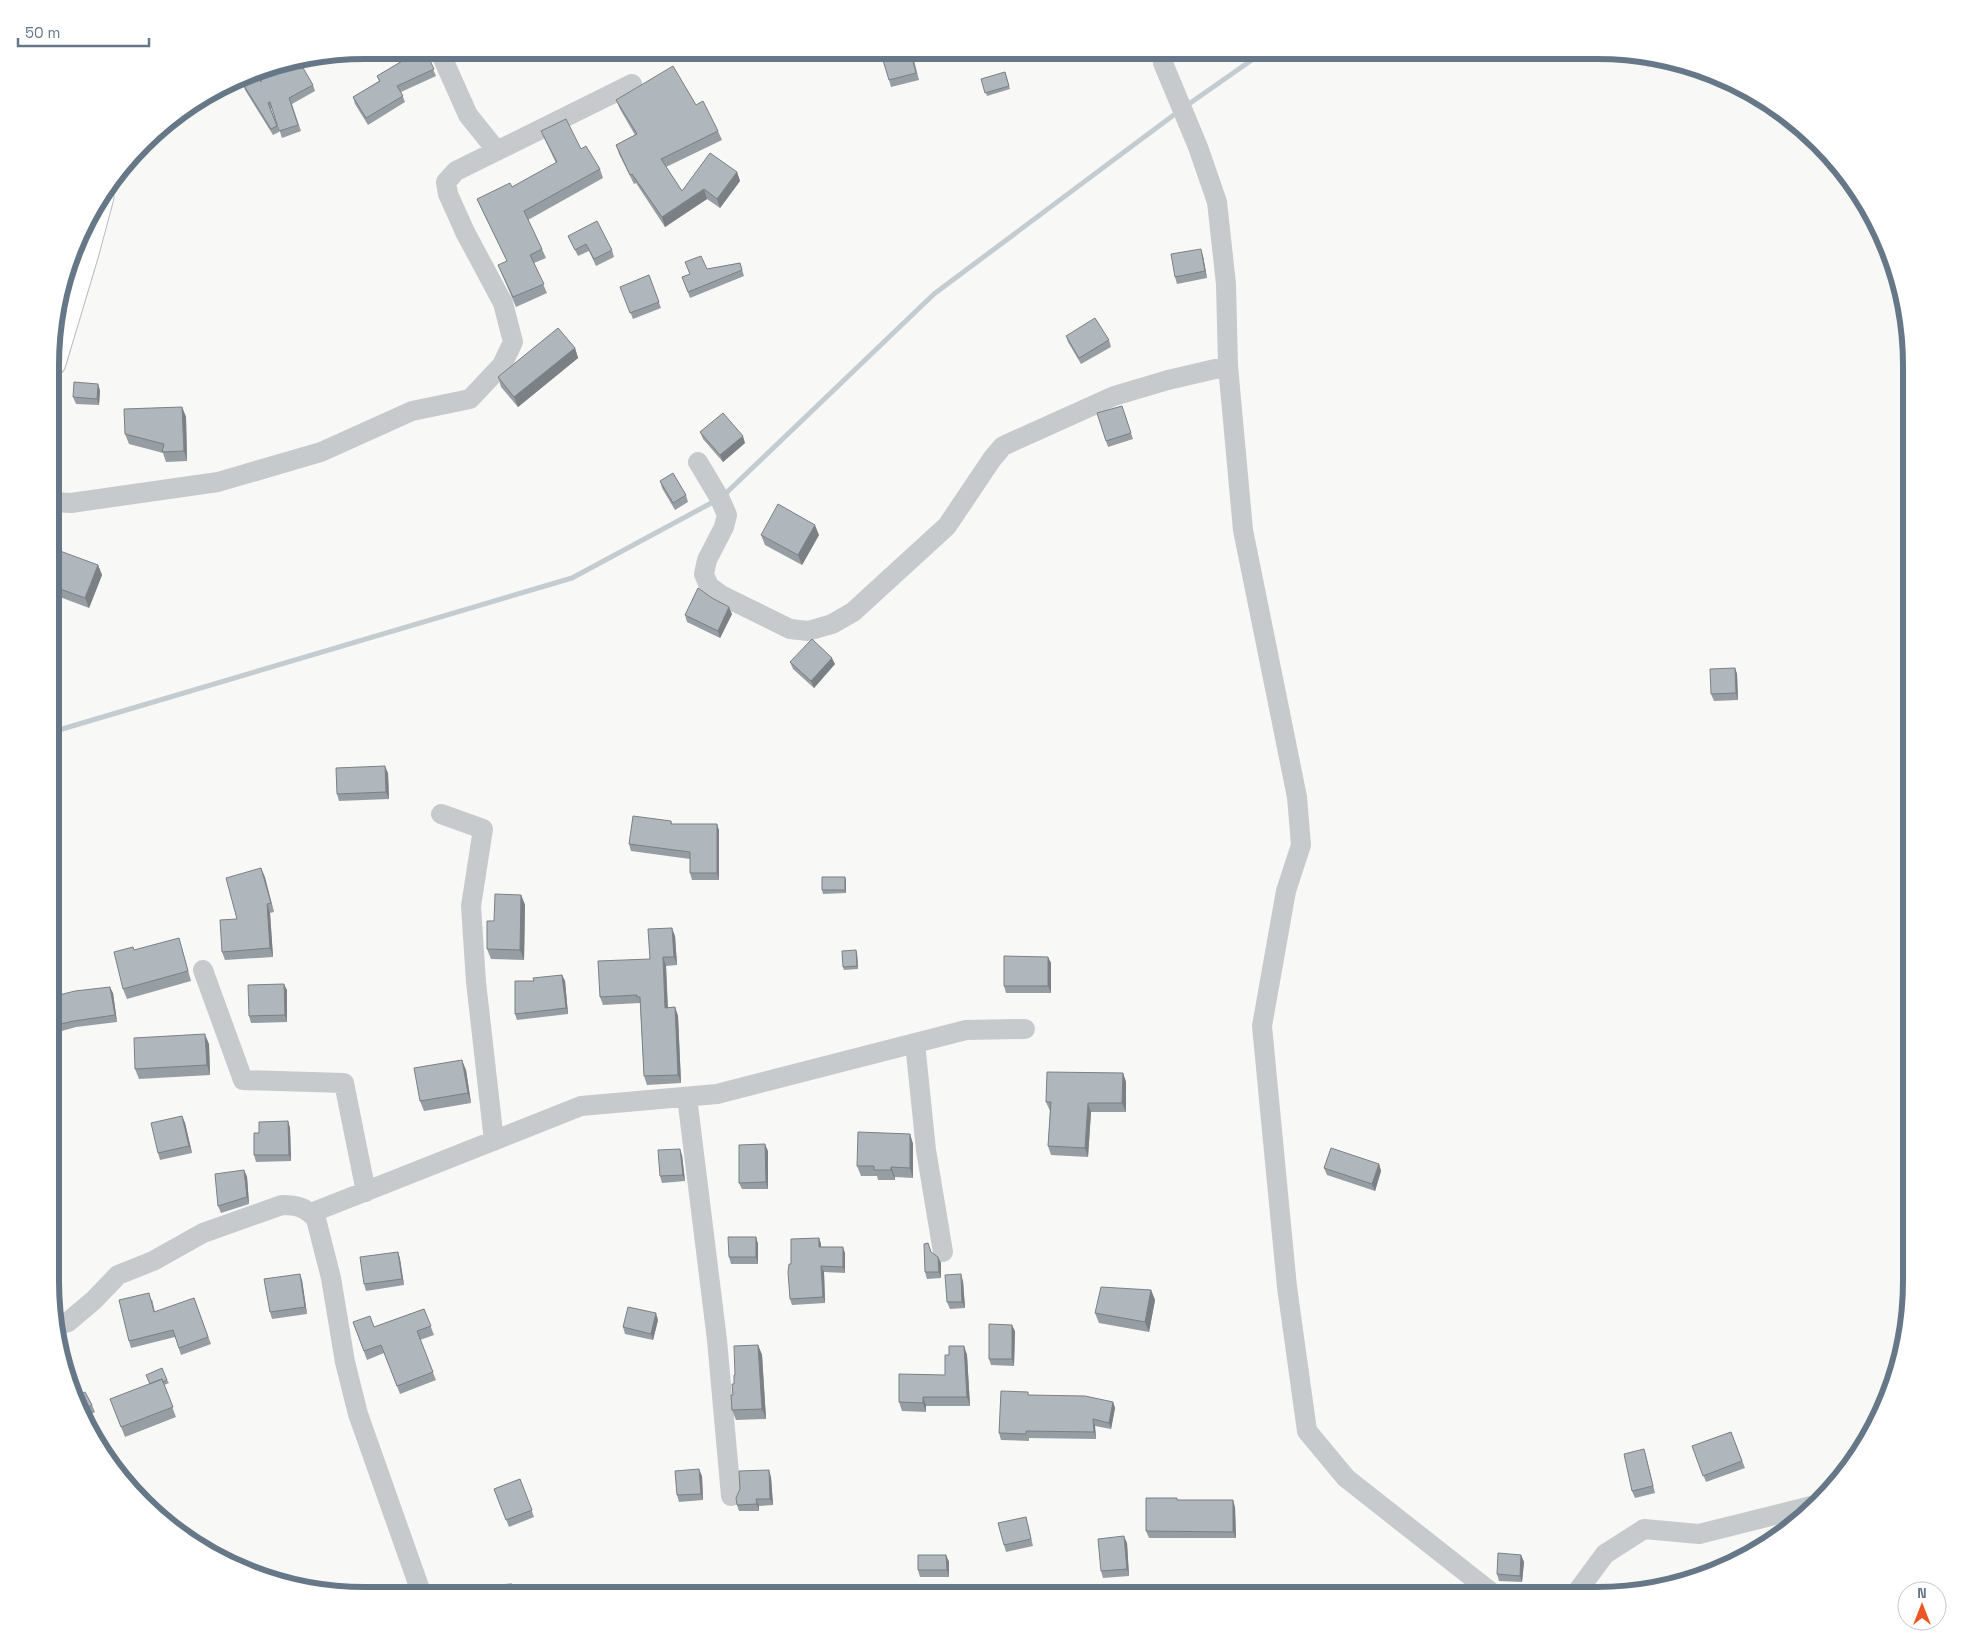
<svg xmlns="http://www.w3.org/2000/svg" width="1962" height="1646" font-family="'Space Grotesk',sans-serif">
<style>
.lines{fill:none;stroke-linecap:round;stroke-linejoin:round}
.stream{stroke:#c2ccd1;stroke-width:5}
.major-casing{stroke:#b9bdc1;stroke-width:27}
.minor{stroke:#c6cacd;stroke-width:20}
.major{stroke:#fff;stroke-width:25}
.wall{fill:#969da3}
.shaded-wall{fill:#7a8084}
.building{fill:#afb7bd;stroke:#7a8084}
.rim{fill:none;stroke:#667888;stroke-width:6}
</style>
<rect width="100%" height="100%" fill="#f8f8f6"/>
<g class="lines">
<path class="stream" d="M1186,106L1266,50
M722,497L934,294L1179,111
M52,732L572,578L715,501"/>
<defs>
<path id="major" d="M53,363L86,253L101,197"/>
</defs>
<use href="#major" class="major-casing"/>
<path class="minor" d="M439,50L468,115L497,151
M1162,50L1163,63L1198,147L1217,202L1226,284L1228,366L1243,530L1297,797L1301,845L1286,891L1262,1026L1287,1287L1307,1431L1346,1478L1496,1596
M698,462L720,499L727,515L724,527L707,560L704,574L709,586L721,595L790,629L808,631L832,624L853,612L947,526L992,459L1003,446L1114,396L1168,380L1228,366
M52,502L71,503L218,482L321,452L412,411L470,399L502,365L513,342L503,303L465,232L448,194L446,182L456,171L632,84
M441,814L483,829L471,906L476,982L494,1141
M203,970L243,1080L344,1083L366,1192
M915,1043L926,1150L943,1252
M687,1097L717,1340L731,1496
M311,1213L581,1106L717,1094L966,1030L1025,1029
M57,1325L68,1322L94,1300L118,1275L153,1261L203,1233L282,1205C296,1205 306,1207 316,1219L331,1278L345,1362L358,1414L422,1595
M1574,1596L1605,1554L1644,1529L1699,1534L1819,1504"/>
<use href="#major" class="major"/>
</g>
<path class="wall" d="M400,50H425L436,76L401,92L405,102L368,125L355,104L353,97L379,81L377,76L407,58Z
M913,56L919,80L891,87L889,80Z
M1005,72L1010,89L987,96L981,79Z
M270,74L313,85L315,91L292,104L301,131L282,138L272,108L271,109L279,132L273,135L245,90L243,84L261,82Z
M616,100L696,105L718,131L722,140L666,167L682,191L737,172L740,181L720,208L707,199L665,227L636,183L634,184L619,154L616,145L635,135L620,109Z
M541,131L581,149L600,169L603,178L528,220L542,249L546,258L534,263L547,293L516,307L498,265L507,261L481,208L477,199L512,187L556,163L545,140Z
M568,236L612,250L614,257L596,266L589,251L578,256Z
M1203,256L1207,278L1177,284L1175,277Z
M740,263L744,276L690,298L682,277L707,269Z
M649,275L661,308L633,319L620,287Z
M1066,336L1109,340L1111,347L1081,364L1068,342Z
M575,348L578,358L518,407L501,387L498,377Z
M100,390L99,405L76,404L73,397Z
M1122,406L1133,439L1108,447L1097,413Z
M182,407L186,417L187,461L166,462L163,453L129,444L125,434Z
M700,432L745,443L723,462L703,439Z
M660,481L686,495L688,502L675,510L662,488Z
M761,535H819L802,565L765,545Z
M98,565L102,575L89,608L52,594V571Z
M732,614L720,638L687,622L685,615Z
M790,662L835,664L814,688L793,669Z
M1735,668L1737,674L1738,700L1714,701L1711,694Z
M388,773L389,799L339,801L337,794Z
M671,821L672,824L719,830V880H692L690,873V859L631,851L629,844Z
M261,868L274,912L270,913L273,957L225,960L222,952Z
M846,880V893L823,894L822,890Z
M521,895L525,905L524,960L491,959L487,949L494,921Z
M675,936L677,965L666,966L668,1008L675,1007L678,1016L681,1083L647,1085L644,1076L640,1003L603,1005L600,997L650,959Z
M182,948L191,981L127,999L123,989Z
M856,950L857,953L858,969L844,970L843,967Z
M1048,957L1051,963V993H1006L1004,986Z
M562,975L565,981L568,1014L517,1020L515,1014L534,981Z
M287,990V1022L251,1023L249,1016Z
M113,993L117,1022L76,1027L51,1034V997Z
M209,1044L210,1075L139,1079L135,1069Z
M466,1070L471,1103L424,1111L420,1101Z
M1123,1073L1126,1082V1112H1091L1088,1157L1051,1155L1048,1146L1050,1111L1046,1102Z
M182,1116L185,1123L192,1153L160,1160L158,1153Z
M288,1121L290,1128L291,1161L256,1162L254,1155L259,1133Z
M910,1134L913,1144V1178L895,1177V1180H878L877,1176H861L857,1166Z
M768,1151V1189H742L739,1183Z
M682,1155L685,1181L662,1183L660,1176Z
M1379,1164L1381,1171L1375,1191L1327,1175L1324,1168Z
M244,1170L247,1177L249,1204L221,1213L218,1206Z
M756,1237L758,1244V1264H731L729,1257Z
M819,1238L821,1244V1247L845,1253V1273L824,1272L825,1303L792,1305L790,1299L791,1264Z
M398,1252L400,1259L404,1285L366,1291L364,1284Z
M931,1253L938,1257L941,1263V1278L927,1279L925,1272Z
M302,1280L307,1314L272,1319L270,1312Z
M963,1281L965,1308L950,1309L947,1302Z
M1151,1290L1155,1300L1149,1332L1099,1323L1095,1313Z
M194,1298L211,1344L181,1355L175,1337L131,1348L129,1341L152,1299L155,1312Z
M424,1309L434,1335L420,1340L436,1380L400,1394L384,1353L367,1360L353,1322L374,1327Z
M658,1320L653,1340L625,1334L623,1327Z
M1015,1331L1014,1366L991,1365L989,1359Z
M758,1345L762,1355L766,1419L736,1420L732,1410L735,1375Z
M964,1346L967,1355L970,1406H926V1412L902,1411L899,1402L945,1375L949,1355Z
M146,1375L167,1380L169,1383L164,1385L176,1417L125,1437L110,1399L150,1384Z
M1029,1395L1113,1402L1115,1408L1111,1429L1095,1426L1096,1439L1029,1438V1441L1001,1440L999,1433Z
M76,1397L92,1405L95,1412L82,1419Z
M1731,1432L1745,1468L1706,1482L1692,1446Z
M1644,1449L1646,1456L1655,1493L1635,1498L1632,1491Z
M702,1476L703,1500L679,1502L677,1495Z
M771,1477L773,1505L759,1506V1511H739L737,1505Z
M520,1479L534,1517L509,1527L494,1489Z
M1178,1500L1235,1507L1236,1538H1149L1146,1531Z
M1028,1524L1033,1546L1006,1552L1004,1545Z
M1127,1543L1129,1576L1103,1578L1101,1571Z
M946,1555L949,1562V1577H920L918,1570Z
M1521,1555L1524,1562L1522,1582L1499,1581L1497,1574Z"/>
<path class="shaded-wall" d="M737,172L740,181L720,208L717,199Z
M704,189L707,199L665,227L662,217Z
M1201,249L1203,256L1207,278L1205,271Z
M575,348L578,358L518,407L514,397Z
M98,384L100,390L99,405L97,399Z
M182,407L186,417L187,461L184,451Z
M743,436L745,443L723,462L720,455Z
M815,525L819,535L802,565L798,555Z
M98,565L102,575L89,608L85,598Z
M729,607L732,614L720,638L718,631Z
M832,658L835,664L814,688L811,681Z
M1735,668L1737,674L1738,700L1736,693Z
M385,766L388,773L389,799L386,792Z
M717,824L719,830V880L717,873Z
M261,868L265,877L274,912L271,903Z
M845,877L846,880V893L845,890Z
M521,895L525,905L524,960L520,950Z
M267,904L270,913L273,957L270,948Z
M672,928L675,936L677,965L674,957Z
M856,950L857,953L858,969L857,966Z
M663,957L666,966L668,1016L665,1008Z
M1048,957L1051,963V993L1048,986Z
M562,975L565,981L568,1014L566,1008Z
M284,984L287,990V1022L285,1015Z
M110,987L113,993L117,1022L115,1015Z
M675,1007L678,1016L681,1083L678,1075Z
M205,1034L209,1044L210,1075L207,1065Z
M462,1060L466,1070L471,1103L468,1093Z
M1123,1073L1126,1082V1112L1122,1103Z
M1088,1103L1091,1112L1088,1157L1085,1148Z
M182,1116L185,1123L192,1153L189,1146Z
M288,1121L290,1128L291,1161L289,1155Z
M910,1134L913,1144V1178L910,1168Z
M765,1144L768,1151V1189L766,1182Z
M680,1149L682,1155L685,1181L683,1175Z
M1379,1164L1381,1171L1375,1191L1372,1184Z
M891,1167L895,1177V1180L891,1170Z
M244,1170L247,1177L249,1204L247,1197Z
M756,1237L758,1244V1264L756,1257Z
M819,1238L821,1244V1253L819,1247Z
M843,1247L845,1253V1273L843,1267Z
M398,1252L400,1259L404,1285L402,1279Z
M938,1257L941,1263V1278L939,1272Z
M821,1266L824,1272L825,1303L823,1297Z
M300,1274L302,1280L307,1314L305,1307Z
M961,1274L963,1281L965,1308L962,1302Z
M1151,1290L1155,1300L1149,1332L1145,1322Z
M656,1313L658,1320L653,1340L651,1334Z
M1012,1325L1015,1331L1014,1366L1012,1359Z
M758,1345L762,1355L766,1419L762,1409Z
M964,1346L967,1355L970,1406L967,1397Z
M923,1397L926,1406V1412L923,1403Z
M1113,1402L1115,1408L1111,1429L1109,1423Z
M1093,1419L1095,1426L1096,1439L1094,1432Z
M699,1469L702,1476L703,1500L701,1494Z
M769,1470L771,1477L773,1505L770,1499Z
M756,1499L759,1506V1511L757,1504Z
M1233,1500L1235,1507L1236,1538L1233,1532Z
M1124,1536L1127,1543L1129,1576L1127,1569Z
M946,1555L949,1562V1577L947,1570Z
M1521,1555L1524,1562L1522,1582L1520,1576Z
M512,1584L516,1594V1595H512Z"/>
<path class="building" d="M403,50H425L434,69L397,86L403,96L366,118L353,97L380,81L377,76L409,57Z
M907,50H910L916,73L889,80L882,57Z
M299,61L313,85L289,98L298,125L279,131L270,102L268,103L277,126L271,129L243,84L258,75L261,82V68L265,66L270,74L290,62Z
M673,66L696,105L703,101L718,131L661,159L682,191L710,153L737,172L717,199L704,189L662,217L632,174L630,175L616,145L637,134L616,100Z
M1005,72L1009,86L985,93L981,79Z
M566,119L581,149L586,146L600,169L524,211L542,249L530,255L544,284L513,297L498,265L507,261L477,199L510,183L512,187L557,162L541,131Z
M597,221L612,250L594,259L586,244L575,250L568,236Z
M1201,249L1205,271L1175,277L1171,254Z
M701,256L707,269L740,263L742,270L688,292L682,277L690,274L685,262Z
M649,275L659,302L630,313L620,287Z
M1095,318L1109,340L1079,358L1066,336Z
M558,328L575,348L514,397L498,377Z
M74,382L98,384L97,399L73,397Z
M1122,406L1131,433L1106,441L1097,413Z
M182,407L184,451L162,452L164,444L125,434L124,409Z
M723,413L743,436L720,455L700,432Z
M673,473L686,495L673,503L660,481Z
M778,504L815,525L798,555L761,535Z
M60,551L98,565L85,598L52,586V571Z
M698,588L712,598L729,607L718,631L685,615Z
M812,639L832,658L811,681L790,662Z
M1735,668L1736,693L1711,694L1710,669Z
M385,766L386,792L337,794L336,768Z
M633,816L671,821V824H717V873H690V852L629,844Z
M261,868L271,903L267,904L270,948L222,952L220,920L237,919L226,878Z
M822,877H845V890H822Z
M495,894L521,895L520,950L487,949V921H494Z
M672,928L674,957H663L665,1008L675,1007L678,1075L644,1076L640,997H637V995L600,997L598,961L650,959L648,929Z
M179,938L188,971L123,989L114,952L133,947L134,950Z
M856,950L857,966L843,967L842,951Z
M1004,956L1048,957V986H1004Z
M562,975L566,1008L515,1014V981H534L533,978Z
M284,984L285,1015L249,1016L248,985Z
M110,987L115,1015L74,1021L51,1026V997L75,991Z
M205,1034L207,1065L135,1069L134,1038Z
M462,1060L468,1093L420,1101L414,1068Z
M1047,1072L1123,1073L1122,1103H1088L1085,1148L1048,1146L1051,1102H1046Z
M182,1116L189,1146L158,1153L151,1123Z
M288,1121L289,1155H254V1133H259V1122Z
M858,1132L910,1134V1168L891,1167V1170H874V1166H857Z
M765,1144L766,1182L739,1183V1145Z
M1331,1148L1379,1164L1372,1184L1324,1168Z
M680,1149L683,1175L660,1176L658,1150Z
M244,1170L247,1197L218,1206L215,1174Z
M728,1237H756V1257H729Z
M819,1238V1247H843V1267L821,1266L823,1297L790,1299L788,1272L789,1264H791V1239Z
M928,1243L931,1252L938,1257L939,1272H925L924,1244Z
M398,1252L402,1279L364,1284L360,1257Z
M300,1274L305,1307L270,1312L264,1279Z
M961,1274L962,1302H947L945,1275Z
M1101,1287L1151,1290L1145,1322L1095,1313Z
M149,1293L154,1312L194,1298L208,1337L179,1348L173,1330L129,1341L119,1300Z
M628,1307L656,1313L651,1334L623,1327Z
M424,1309L431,1326L417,1331L433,1372L397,1386L381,1345L364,1351L353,1322L370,1316L374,1327Z
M989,1324L1012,1325V1359H989Z
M758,1345L762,1409L732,1410L731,1395H733L732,1384H734V1375H735L734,1346Z
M949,1346H964L967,1397H923V1403L899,1402V1374L945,1375V1355H949Z
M162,1368L167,1380L163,1382L162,1379L150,1384L146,1375Z
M162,1379L173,1407L121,1427L110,1399Z
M1001,1391L1028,1392V1395L1085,1396L1113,1402L1109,1423L1093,1419L1094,1432L1026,1431V1434L999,1433Z
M85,1392L92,1405L80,1412L76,1397Z
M1731,1432L1742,1461L1703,1476L1692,1446Z
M1644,1449L1653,1486L1632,1491L1624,1454Z
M699,1469L701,1494L677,1495L675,1471Z
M769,1470L770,1499H756L757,1504L737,1505L736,1498L740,1489L739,1471Z
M520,1479L532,1510L506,1520L494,1489Z
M1146,1498H1177V1500H1233V1532L1146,1531Z
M1026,1517L1031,1539L1004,1545L998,1523Z
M1124,1536L1127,1569L1101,1571L1098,1539Z
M1498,1553L1521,1555L1520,1576L1497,1574Z
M918,1555H946L947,1570H918Z
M512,1584V1595H480V1586Z
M1203,1588L1206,1596H1183Z"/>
<path d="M0 0H1962V1646H0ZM365 59H1597A306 306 0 0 1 1903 365V1281A306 306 0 0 1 1597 1587H365A306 306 0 0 1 59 1281V365A306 306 0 0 1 365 59Z" fill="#fff" fill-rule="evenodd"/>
<path class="rim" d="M365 59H1597A306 306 0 0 1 1903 365V1281A306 306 0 0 1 1597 1587H365A306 306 0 0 1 59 1281V365A306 306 0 0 1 365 59Z"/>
<g transform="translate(1922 1606)"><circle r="24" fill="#ffffff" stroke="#c2c9cf"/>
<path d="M0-4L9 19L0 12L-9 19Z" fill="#ea5724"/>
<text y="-8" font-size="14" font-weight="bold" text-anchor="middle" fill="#667888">N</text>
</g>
<path d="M18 38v8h131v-8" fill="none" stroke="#667888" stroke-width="2.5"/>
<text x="25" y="38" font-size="15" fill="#667888" stroke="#ffffff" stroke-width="4" paint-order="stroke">50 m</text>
</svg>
